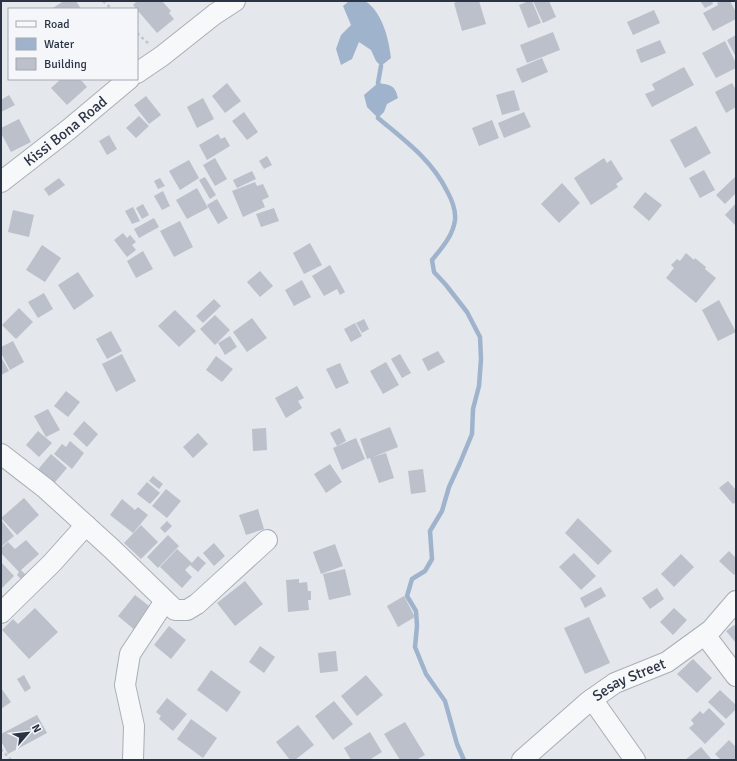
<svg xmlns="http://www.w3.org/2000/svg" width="737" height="761" font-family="Signika,sans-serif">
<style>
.water{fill:#9fb4cc}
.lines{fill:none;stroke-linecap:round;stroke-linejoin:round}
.stream{stroke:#9fb4cc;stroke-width:4.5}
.building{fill:#bbc0ca}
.minor-casing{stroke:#a9aeb7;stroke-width:22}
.path{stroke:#c2c5cb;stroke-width:2.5;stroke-dasharray:3 3;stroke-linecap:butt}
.minor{stroke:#f7f8fa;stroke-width:20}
.labels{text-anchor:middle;stroke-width:4;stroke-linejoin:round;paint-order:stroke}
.street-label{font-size:15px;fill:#2b3445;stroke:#f4f6f9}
</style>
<rect width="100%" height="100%" fill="#e4e7ec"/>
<path class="water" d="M349,1C355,1 363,0 368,3C383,15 389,40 391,58L381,66L376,61L371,50L359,42L352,59L341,65L336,49L341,35L351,25L343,6Z
M378,83C391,85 395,85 398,98L387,104L384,112L378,118L367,107L364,95Z"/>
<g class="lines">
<path class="stream" d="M378,83L381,66
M378,118C404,140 431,159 447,191C452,200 456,210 455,220C453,236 441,249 432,260L434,272L446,285L467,312L480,337L481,359L479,386L473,409L472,434L460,463L449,487L442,511L430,531L432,559L425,571L412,579L407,596L416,611L417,626L415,647L426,674L445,701L457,744L464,760"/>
</g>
<path class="building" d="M64,1H76L81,9H51Z
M137,1H162L171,11L169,13L174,19L157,33L133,5Z
M460,1H479L486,24L462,31L454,3Z
M529,1H532L541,23L528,28L519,5Z
M533,1H549L556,17L543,23Z
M703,1H712L713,4L705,8L701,2Z
M721,1H730L736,12V19L713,31L703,13L718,5L717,3Z
M654,10L660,23L633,35L627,22Z
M553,32L560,50L527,63L520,45Z
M736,35V57L727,40Z
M660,40L666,53L641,63L636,50Z
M725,41L736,63V68L716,78L702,53Z
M542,58L548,72L522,83L516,69Z
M684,67L694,85L652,107L645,94L655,90L652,84Z
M61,79H80L87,87L67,105L51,88Z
M227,83L241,101L225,113L212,96Z
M732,83L736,90V107L726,113L715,92Z
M514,90L520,110L502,115L496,95Z
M9,95L15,105L1,112V100Z
M146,96L161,115L149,124L134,105Z
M203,98L214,119L197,128L187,107Z
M244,112L258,132L247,140L232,121Z
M524,112L531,127L504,138L498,123Z
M139,116L149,126L136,138L126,128Z
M19,119L31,142L11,152L1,133V128Z
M492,120L499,138L479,146L472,128Z
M696,126L711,153L685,168L670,140Z
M218,134L221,139L225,137L230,146L207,160L199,145Z
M109,135L117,149L107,155L99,141Z
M267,156L272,165L264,169L259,161Z
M215,158L227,179L215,186L203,165Z
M604,158L607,163L611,160L623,179L616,184L618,187L591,205L574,178Z
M189,160L199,178L180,190L169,171Z
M704,170L715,190L700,198L689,178Z
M252,171L256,179L237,188L233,180Z
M736,176V193L725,204L716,195Z
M205,177L216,195L210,199L199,180Z
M59,178L65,185L49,196L44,189Z
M160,178L165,186L158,189L154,181Z
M255,182L257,186L263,184L269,197L262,200L265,207L243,217L232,191Z
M562,183L580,203L559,223L541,204Z
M197,188L208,208L187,219L176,200Z
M163,191L170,206L162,210L154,196Z
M645,192L662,205L649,221L633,207Z
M217,199L228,218L218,224L207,205Z
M736,203V226L725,215Z
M143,204L149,215L142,219L136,208Z
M133,207L140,221L132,224L125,211Z
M274,208L279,221L261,227L256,214Z
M13,210L34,215L29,237L8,232Z
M154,218L159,227L139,238L134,229Z
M180,221L193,247L174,257L160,231Z
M123,233L127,238L130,235L136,242L132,245L136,250L127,257L114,240Z
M310,243L322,265L304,274L293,253Z
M42,245L61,258L45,282L26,270Z
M143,251L153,269L136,278L127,261Z
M686,253L694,260L695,258L706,267L705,269L716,278L696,303L666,278L674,268L671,265L677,259L680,261Z
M330,265L345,292L340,295L337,289L324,296L312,276Z
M260,271L273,286L260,297L247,282Z
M78,272L94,296L74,310L58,285Z
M302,280L311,297L294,306L285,290Z
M44,293L53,309L38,318L28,302Z
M214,299L221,306L203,323L196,316Z
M719,300L736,332L718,341L702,310Z
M19,308L33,322L16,339L2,325Z
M175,310L196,331L179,347L158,326Z
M215,315L230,330L215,345L200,329Z
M252,318L267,338L247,352L233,332Z
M364,319L369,329L362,333L356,323Z
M355,323L362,336L351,342L344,329Z
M111,331L122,351L107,359L96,339Z
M230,336L237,347L225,355L218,343Z
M13,341L24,362L10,370L1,353V347Z
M438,351L445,362L428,371L422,359Z
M122,354L136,381L116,392L102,364Z
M400,354L411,373L402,378L391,359Z
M216,356L233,369L222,382L206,370Z
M1,357L9,371L1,375Z
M386,362L399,385L383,394L370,371Z
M340,363L349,383L336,389L326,369Z
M297,386L304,398L298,401L302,408L286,418L275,398Z
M66,391L80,402L68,417L54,406Z
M48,409L60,430L46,437L34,416Z
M84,421L98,434L87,447L73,434Z
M390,427L398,447L373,457L386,453L394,478L379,483L370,458L367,459L360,439Z
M266,428L267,450L253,451L252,429Z
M340,428L346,441L337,446L330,433Z
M38,431L52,443L39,457L26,445Z
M198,433L208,444L193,458L183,447Z
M356,438L365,459L342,470L333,448Z
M70,441L84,453L72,469L54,454L62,444L66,447Z
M51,454L67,468L51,487L35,473Z
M330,464L342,482L326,493L314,474Z
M423,469L426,492L411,494L408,471Z
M153,476L163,484L159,489L149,481Z
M728,481L736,490V502L733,504L719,488Z
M147,482L160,493L150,504L137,494Z
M166,489L181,501L167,518L152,506Z
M24,498L39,515L17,535L1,518Z
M122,499L135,510L138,507L148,515L133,533L110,515Z
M258,509L264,529L246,535L239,515Z
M578,518L612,551L598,565L565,533Z
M1,520L14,536L1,547Z
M167,521L172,526L165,533L160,528Z
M141,525L158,542L141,559L124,543Z
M168,535L179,546L158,568L147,557Z
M26,540L39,554L21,570L27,576L22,580L17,575L19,572L1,553V548L8,542L15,549Z
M214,543L225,556L214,566L203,553Z
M335,544L343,566L321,574L313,552Z
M177,549L192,563L185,570L192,577L182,588L160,567Z
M729,551L736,558V572L734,575L719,561Z
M574,553L596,576L581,590L559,567Z
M681,554L694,567L674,587L661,574Z
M198,556L206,563L198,572L190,565Z
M1,562L14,576L1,589Z
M345,569L351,595L329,600L323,574Z
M299,579V583L307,582L308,591H311V600H308L309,610L288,612L286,580Z
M245,581L263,604L235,626L217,603Z
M601,587L606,596L585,608L580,598Z
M657,588L664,599L650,609L642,598Z
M135,595L153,609L136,631L118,616Z
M404,596L415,617L398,627L387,606Z
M35,608L58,632L29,659L2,630L13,619L18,624Z
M674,608L687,620L673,635L660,622Z
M589,617L610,663L585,674L564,628Z
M734,625L736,627V643L726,631Z
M169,626L186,640L171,659L154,645Z
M260,646L275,657L264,673L249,662Z
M336,651L338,671L320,673L318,653Z
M693,659L712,678L697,693L677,674Z
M211,670L241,692L227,712L197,690Z
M24,675L31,688L25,692L17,679Z
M366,675L383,695L357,716L341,696Z
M1,688L11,702L1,709Z
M720,690L736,705V709L726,719L708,702Z
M167,698L187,714L173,731L159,719L161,716L156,712Z
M334,701L353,724L333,740L315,716Z
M709,708L725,724L705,744L689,728L694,724L691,720L700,711L703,714Z
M37,715L47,733L8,754L1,741V734Z
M191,719L217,738L203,758L177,739Z
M405,722L425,755L416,760H400L384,734Z
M298,725L314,745L295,760H290L276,742Z
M370,732L382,752L369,760H351L344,748Z
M729,740L736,747V760H721L715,754Z
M701,747L712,760H685Z"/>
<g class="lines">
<defs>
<g id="minor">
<path d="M137,73L162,56L215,14L235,1"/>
<path id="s1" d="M1,182L68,130L129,79"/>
<path d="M1,454L45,488L112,549L175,610H187L197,604L267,540"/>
<path d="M1,613L52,563L86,525"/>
<path d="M705,635L736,676"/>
<path d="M592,699L635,760"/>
<path d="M133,760L134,726L125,685L130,654L165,601"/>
<path id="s2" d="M522,760L588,702L615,683L667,662L711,630L736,601"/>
</g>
</defs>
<use href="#minor" class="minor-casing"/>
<path class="path" d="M103,1L112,9
M137,33L150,45
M1,749L11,760"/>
<use href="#minor" class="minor"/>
</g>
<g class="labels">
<g class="street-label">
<text dy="5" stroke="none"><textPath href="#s1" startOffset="82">Kissi Bona Road</textPath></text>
<text dy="5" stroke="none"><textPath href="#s2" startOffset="135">Sesay Street</textPath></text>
</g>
</g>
<rect width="737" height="761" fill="none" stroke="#2b3445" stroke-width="4"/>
<rect x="8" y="8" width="130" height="72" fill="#f4f6f9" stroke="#a4a8b1"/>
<rect x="16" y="21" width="20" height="6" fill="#f7f8fa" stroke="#a4a8b1"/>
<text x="44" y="28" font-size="12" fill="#2b3445">Road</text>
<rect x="16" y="38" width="20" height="12" fill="#9fb4cc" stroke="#a4a8b1"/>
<text x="44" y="48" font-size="12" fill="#2b3445">Water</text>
<rect x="16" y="58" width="20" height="12" fill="#bbc0ca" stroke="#a4a8b1"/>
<text x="44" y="68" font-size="12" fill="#2b3445">Building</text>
<g transform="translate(28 733) rotate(62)" stroke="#f4f6f9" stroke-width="3" paint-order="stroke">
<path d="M0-3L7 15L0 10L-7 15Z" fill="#2b3445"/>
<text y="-6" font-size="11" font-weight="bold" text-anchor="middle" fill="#2b3445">N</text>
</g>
</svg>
